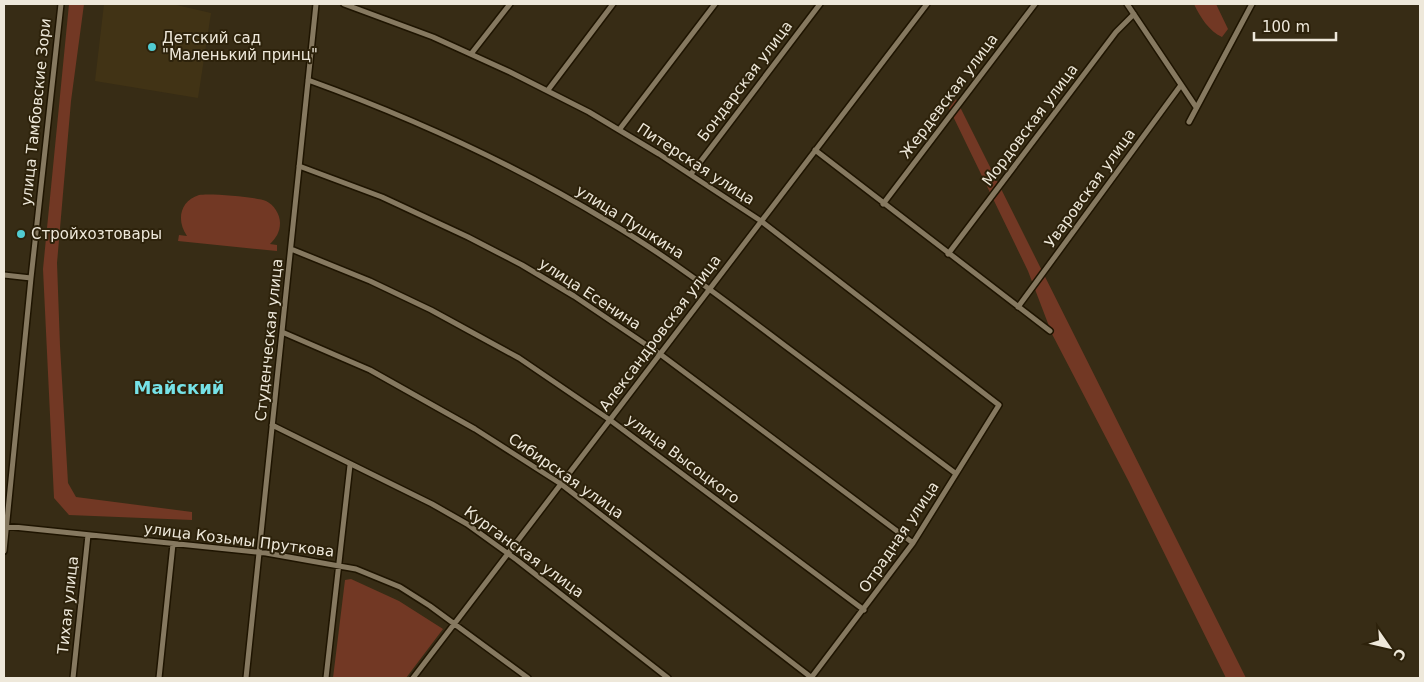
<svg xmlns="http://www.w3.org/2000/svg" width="1424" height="682" font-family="'DejaVu Sans',sans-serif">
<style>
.built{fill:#413315}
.green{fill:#723824}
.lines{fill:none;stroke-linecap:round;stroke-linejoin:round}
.street-casing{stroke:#1e1400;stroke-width:8}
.street{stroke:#867960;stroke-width:5}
.poi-dot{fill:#51ccd2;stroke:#2d220b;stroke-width:2}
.labels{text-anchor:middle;stroke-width:4;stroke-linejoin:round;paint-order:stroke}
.poi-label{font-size:15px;fill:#eee8da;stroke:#2d220b;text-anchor:start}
.street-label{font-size:15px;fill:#eee8da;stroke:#2d220b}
.quarter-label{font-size:18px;font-weight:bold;fill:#76e2e7;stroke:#2d220b}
</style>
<rect width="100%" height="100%" fill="#372c15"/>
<path class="built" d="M104,4H172L211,13L198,98L95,81Z"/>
<path class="green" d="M69,4H84L71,101L57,263L60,346L68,483L76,497L192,512V520L69,515L54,498L43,269Z
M1194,4H1216L1228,29L1222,37C1209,31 1200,17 1194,4Z
M956,99L1246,678H1226L1129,482L1052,334L1028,271L949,108Z
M199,195C210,193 256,197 266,201C274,205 280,214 280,223C280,232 276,238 270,244L277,245V251L178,241L179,235L187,236C176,220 180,201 199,195Z
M351,579L399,601L443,629L406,678H333L345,580Z"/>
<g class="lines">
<defs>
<path id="street" d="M344,4L433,37L510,72L589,112L659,154L761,221L999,405L913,543L811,678
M1127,4L1196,107
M471,54L510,4
M308,80C413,118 514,164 609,222C670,258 727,302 784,345C841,388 898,430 955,473
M548,90L613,4
M1189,122L1252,4
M619,130L715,4
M815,150L1050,331
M299,166L382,197L468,237L522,265L574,296L660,354L913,543
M691,174L820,4
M883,204L1035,4
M291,249L370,281L431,310L519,358L610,420L864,610
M948,254L1116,32L1134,14
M4,275L31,278
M1018,307L1181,85
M282,332L370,370L475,429L561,484L812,678
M272,425L432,504L467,524L517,560L668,678
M4,526L266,553L356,569L400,587L430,606L528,678
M4,551L31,278L61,4
M73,678L88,535
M159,678L173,544
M246,678L316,4
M326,678L350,465
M413,678L927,4"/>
</defs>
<use href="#street" class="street-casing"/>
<use href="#street" class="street"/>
</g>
<g class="poi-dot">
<circle cx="152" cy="47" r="5"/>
<circle cx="21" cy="234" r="5"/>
</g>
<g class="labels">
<g class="poi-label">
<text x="162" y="43">Детский сад<tspan x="162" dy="17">"Маленький принц"</tspan></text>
<text x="31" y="239">Стройхозтовары</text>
</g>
<g class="street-label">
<text transform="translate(745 81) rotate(-53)" y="5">Бондарская улица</text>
<text transform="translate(949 96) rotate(-53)" y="5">Жердевская улица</text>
<text transform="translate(36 112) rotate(-84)" y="5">улица Тамбовские Зори</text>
<text transform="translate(1030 125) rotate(-53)" y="5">Мордовская улица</text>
<text transform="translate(696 164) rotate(33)" y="5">Питерская улица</text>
<text transform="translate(1090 188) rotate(-54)" y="5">Уваровская улица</text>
<text transform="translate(630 222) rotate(32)" y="5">улица Пушкина</text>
<text transform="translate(590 294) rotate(33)" y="5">улица Есенина</text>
<text transform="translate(660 333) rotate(-53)" y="5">Александровская улица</text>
<text transform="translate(269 340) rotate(-84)" y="5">Студенческая улица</text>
<text transform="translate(683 459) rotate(37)" y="5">улица Высоцкого</text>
<text transform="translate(566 476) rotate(35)" y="5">Сибирская улица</text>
<text transform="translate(899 537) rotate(-56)" y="5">Отрадная улица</text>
<text transform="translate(239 540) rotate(7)" y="5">улица Козьмы Пруткова</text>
<text transform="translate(524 552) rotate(36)" y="5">Курганская улица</text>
<text transform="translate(68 605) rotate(-84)" y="5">Тихая улица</text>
</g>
<g class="quarter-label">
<text x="179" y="394">Майский</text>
</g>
</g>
<rect width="1424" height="682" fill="none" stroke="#eee8da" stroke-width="10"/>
<g transform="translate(1389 647) rotate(124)" stroke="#2d220b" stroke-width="4" paint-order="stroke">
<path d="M0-4L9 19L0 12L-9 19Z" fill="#eee8da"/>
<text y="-8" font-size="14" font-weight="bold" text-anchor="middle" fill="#eee8da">С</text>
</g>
<path d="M1254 32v8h82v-8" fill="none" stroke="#eee8da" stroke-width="2.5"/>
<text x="1262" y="32" font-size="15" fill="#eee8da" stroke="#2d220b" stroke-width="4" paint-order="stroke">100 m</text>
</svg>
